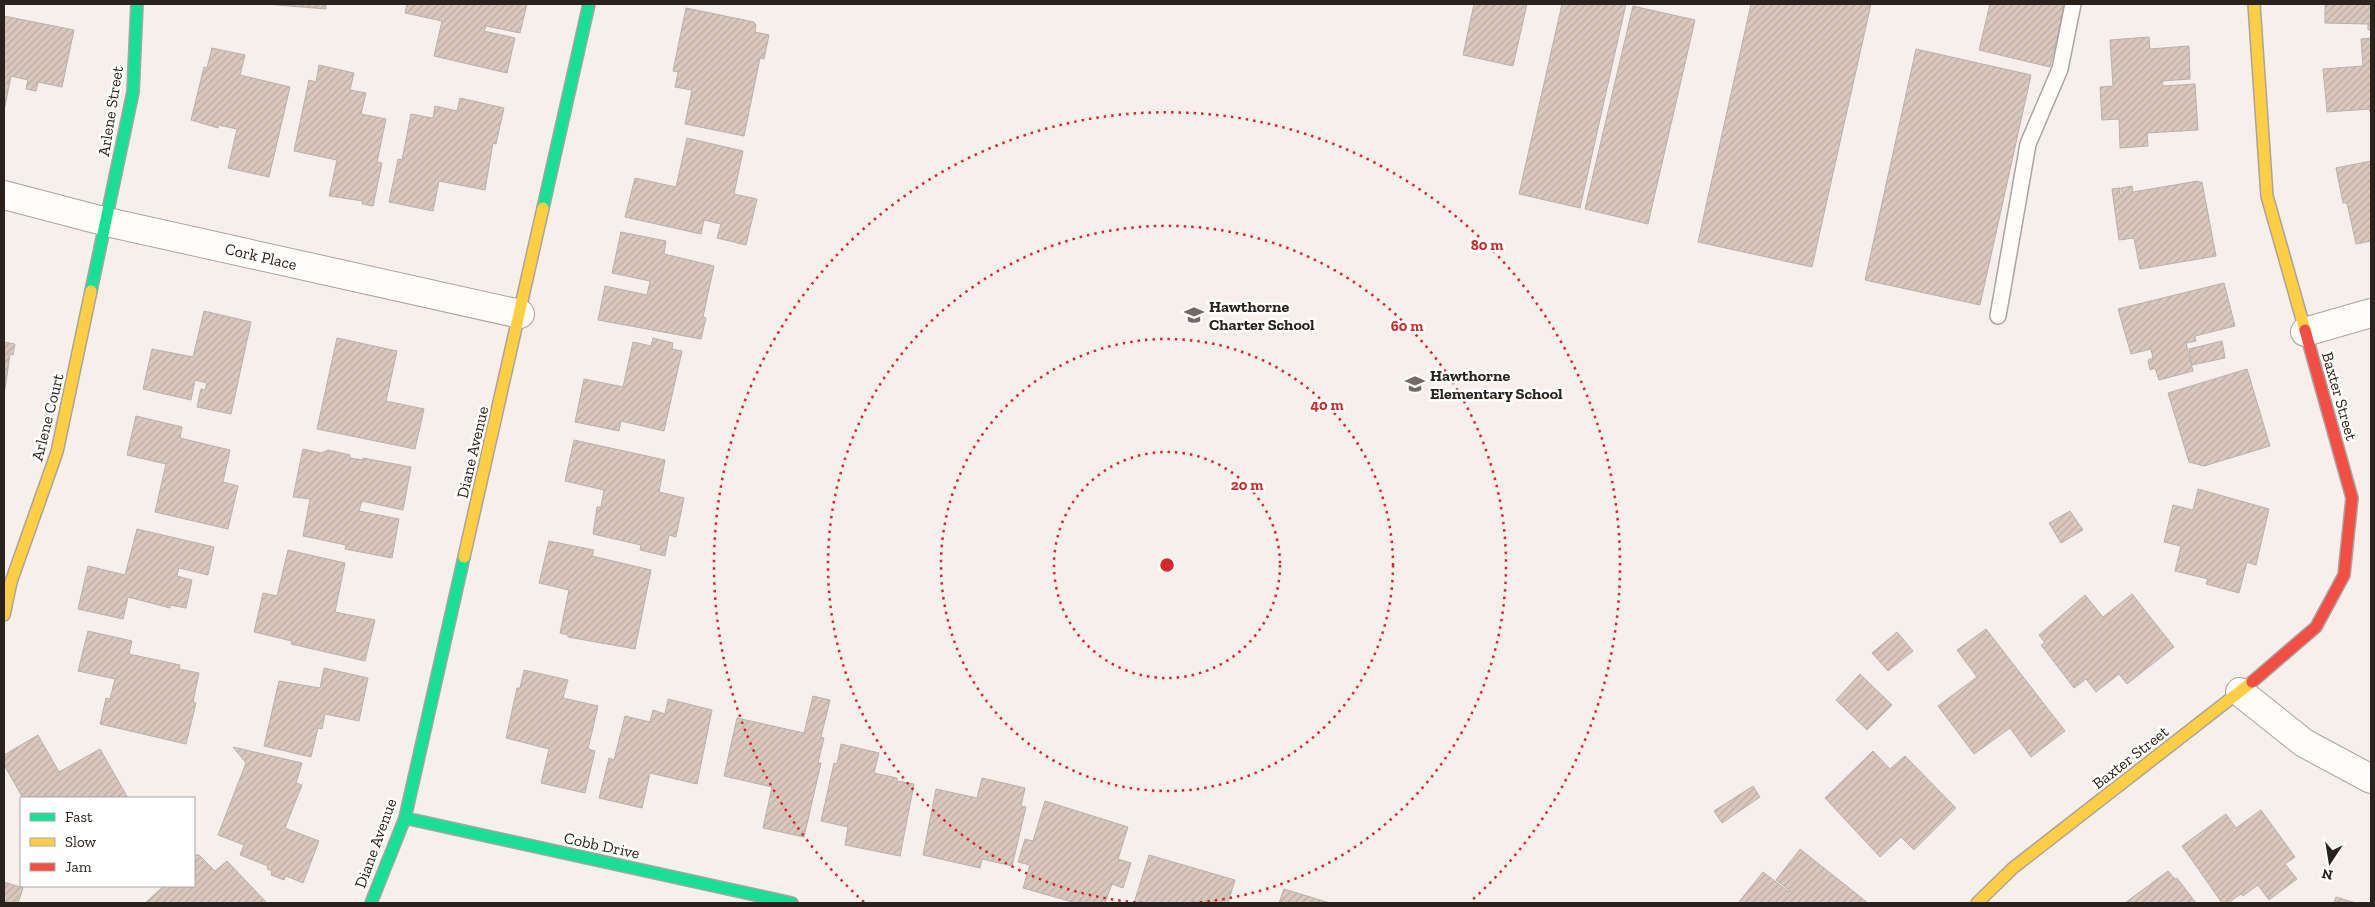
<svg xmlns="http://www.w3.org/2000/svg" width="2375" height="907" font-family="'Zilla Slab',serif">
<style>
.building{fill:url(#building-hatch);stroke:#b8b1ad}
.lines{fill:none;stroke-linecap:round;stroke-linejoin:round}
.lane-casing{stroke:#aaa39f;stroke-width:18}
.street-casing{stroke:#aaa39f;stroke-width:30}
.fast-casing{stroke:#aaa39f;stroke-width:14}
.slow-casing{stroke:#aaa39f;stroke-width:14}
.jam-casing{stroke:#aaa39f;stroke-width:14}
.lane{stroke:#fefdfc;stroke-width:15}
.street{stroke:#fefdfc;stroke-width:28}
.fast{stroke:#16e098;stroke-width:11}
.slow{stroke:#ffcf43;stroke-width:11}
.jam{stroke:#f24e42;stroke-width:11}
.ring{fill:none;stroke:#d62828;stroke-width:2.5;stroke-dasharray:2.5 5}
.labels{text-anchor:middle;stroke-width:5;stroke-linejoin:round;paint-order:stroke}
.street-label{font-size:16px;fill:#2a221d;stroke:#fff}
.poi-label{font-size:16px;font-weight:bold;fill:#2a221d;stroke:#fff;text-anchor:start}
.centre{fill:#d62828;stroke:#fff;stroke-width:2.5}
.ring-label{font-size:15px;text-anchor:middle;font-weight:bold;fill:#d62828;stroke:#fff;stroke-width:5;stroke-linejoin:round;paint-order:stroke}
</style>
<defs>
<pattern id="building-hatch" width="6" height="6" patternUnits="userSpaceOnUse" patternTransform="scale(1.25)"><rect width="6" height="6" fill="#dac7bd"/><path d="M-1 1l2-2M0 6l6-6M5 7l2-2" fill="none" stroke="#bbaba2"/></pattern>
</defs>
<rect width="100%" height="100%" fill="#f7efec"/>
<path class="building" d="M265,4H326V9Z
M407,4H527L520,33L486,26L484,31L515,38L507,73L434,56L442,21L405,13Z
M1474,4H1527L1513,66L1463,55Z
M1562,4H1626L1580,208L1519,194Z
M1751,4H1871L1812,267L1698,242Z
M1990,4H2065L2050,67L1979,50Z
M2325,4H2371V30H2368V24L2325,23Z
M1633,6L1695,20L1648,224L1585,209Z
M686,8L754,22L756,25L755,32L769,35L764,59L760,58L744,136L685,124L692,90L675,87L678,72L673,71Z
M4,16L74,30L62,87L38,82L36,91L26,89L28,80L11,76L4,111Z
M2149,37L2150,49L2189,46L2190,79L2162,81L2163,86L2195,84L2198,130L2147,133L2148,146L2120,148L2119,119L2102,120L2100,87L2113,86L2110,40Z
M2371,38V114L2369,109L2327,112L2323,69L2363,66L2361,39Z
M212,48L245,55L240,75L290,87L269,177L228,168L237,129L218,125V128L191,120L204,67L207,68Z
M1916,49L2031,75L1980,305L1865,280Z
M319,65L354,73L350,90L366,93L361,114L386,119L377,162L382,163L373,206L362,204L363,201L329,196L337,160L294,151L309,80L316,82Z
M460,98L504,108L496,144L493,143L485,190L439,181L433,211L389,202L398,159L402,160L411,114L433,118L435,106L457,111Z
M687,138L743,151L734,194L757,199L746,245L717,238L721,224L704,220L701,234L625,217L635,178L676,187Z
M2371,161V241L2356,244L2347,203H2343L2336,168Z
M2198,181V182H2202L2216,256L2140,269L2134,238L2119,240L2112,189L2120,188V195L2123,194L2121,188L2132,186L2133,192Z
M621,232L666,241L664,254L714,266L703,317L706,318L701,339L598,320L605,286L647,295L650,281L612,273Z
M2224,283L2235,326L2195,336L2196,341L2186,343L2193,371L2159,380L2155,368L2150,370L2148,360L2153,358L2151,349L2131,354L2118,309Z
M204,311L251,322L231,414L197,407L201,389L205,390L207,383L195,380L191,400L143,389L152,349L193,357Z
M337,338L397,351L386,401L424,409L415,449L317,429Z
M653,338L673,343L672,349L682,351L664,431L621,421L619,431L575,422L584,379L623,387L633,342L651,346Z
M2222,341L2225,358L2192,365L2189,349Z
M4,342L15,344L13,355L10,354L5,389Z
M2247,369L2270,446L2204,466L2189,462L2168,393Z
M136,416L182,427L180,438L230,450L223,482L238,486L228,529L155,512L166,464L127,455Z
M574,440L665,460L659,492L684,498L676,537L669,535L665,556L640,550L641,545L593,534L597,507H601L604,490L565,481Z
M303,449L321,453L328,450L350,455V458L363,460V458L411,467L403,510L362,501L359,511L399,519L392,558L345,549L346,545L303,536L310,499L293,497Z
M2198,489L2269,509L2256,565L2247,562L2239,593L2206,584L2208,579L2175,571L2181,546L2164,542L2173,505L2193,510Z
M2070,511L2083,530L2061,543L2049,523Z
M137,529L214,547L208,575L179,568L177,576L192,580L186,608L170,605V608L128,597L123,619L78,609L88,566L125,575Z
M549,541L594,550L592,556L651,570L635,649L568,637V635L560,633L569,590L539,583Z
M288,550L345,563L335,612L375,620L365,661L291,644L292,641L254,632L263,593L277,596Z
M2132,594L2174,647L2127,684L2119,674L2096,692L2086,679L2074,688L2041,645L2045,643L2039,635L2085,595L2103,617Z
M1986,629L2065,731L2031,757L2010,728L1974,754L1938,706L1977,677L1957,650Z
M88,631L132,641L129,654L180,665L179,669L199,673L193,702L196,703L186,744L100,724L106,698L110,699L115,679L78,671Z
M1897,632L1913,651L1888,671L1872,653Z
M324,668L368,678L359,721L325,714L322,729L318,728L311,757L264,746L279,681L320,688Z
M524,670L568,680L563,698L598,706L588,749L595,751L585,793L541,783L549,749L506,738L517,688H520Z
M1860,674L1892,705L1867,730L1836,700Z
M813,696L830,700L821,737L824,738L818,763H821L804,837L763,828L772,787L724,776L737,718L804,733Z
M668,699L712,710L697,784L650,773L642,808L599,798L609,758L614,760L625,716L650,722L653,710L665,714Z
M38,735L59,772L100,749L128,798H23L4,765V755Z
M841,744L879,753L874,773L897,778V781L914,784L900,856L845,845L848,827L821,821L834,763L837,764Z
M233,747L302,763L296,783L302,785L285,828L319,841L303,883L286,876L284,880L271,875L272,871L267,869L268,866L240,855L244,845L218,835L246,763Z
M1873,751L1890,769L1905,756L1956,808L1914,850L1901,837L1880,857L1825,798Z
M982,778L1025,788L1021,806L1026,807L1012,866L982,859L980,868L923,855L936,789L977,798Z
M1753,786L1760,797L1722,823L1714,811Z
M1045,801L1128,827L1118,859L1131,863L1123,888L1112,884L1105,903H1086L1078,901L1076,903L1023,888L1030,865L1018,862L1025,839L1033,841Z
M2261,810L2295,857L2285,864L2297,879L2269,900L2258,885L2243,896L2241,894L2228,903H2222L2182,846L2226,814L2236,828Z
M1800,849L1868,903H1738L1763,872L1789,892V890L1776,880Z
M194,853L197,856L198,854L215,871L227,861L267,903H145L164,886H194Z
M1149,855L1235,880L1228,903H1134Z
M2168,871L2175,879L2177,878L2196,903H2125Z
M4,882L23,888L18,903H4Z
M1284,889L1330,903H1279Z
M2336,897L2356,903H2334Z"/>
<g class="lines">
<defs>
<path id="lane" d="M1998,316L2028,144L2060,69L2073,4"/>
<path id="street" d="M4,195L107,222L520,314
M2305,332L2371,313
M2240,692L2304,743L2371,779"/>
<path id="fast" d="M543,208L589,4
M91,291L133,92L137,4
M405,818L792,903
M371,903L405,818L464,557"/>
<path id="slow" d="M2254,4L2267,196L2305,330
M464,557L543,208
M4,615L11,582L57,452L91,291
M1977,903L2013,868L2252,682"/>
<path id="jam" d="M2252,682L2316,627L2344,575L2352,498L2305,330"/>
</defs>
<use href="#lane" class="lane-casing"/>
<use href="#street" class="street-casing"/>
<use href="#fast" class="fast-casing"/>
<use href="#slow" class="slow-casing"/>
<use href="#jam" class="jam-casing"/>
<use href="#lane" class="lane"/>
<use href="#street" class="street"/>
<use href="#fast" class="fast"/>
<use href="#slow" class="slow"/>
<use href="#jam" class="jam"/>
</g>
<g class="ring">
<circle cx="1167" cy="565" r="113"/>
<circle cx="1167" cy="565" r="226"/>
<path d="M1143 903A339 339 0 1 1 1191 903"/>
<path d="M864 902A453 453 0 1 1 1470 902"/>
</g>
<defs>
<symbol id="school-bare" viewBox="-9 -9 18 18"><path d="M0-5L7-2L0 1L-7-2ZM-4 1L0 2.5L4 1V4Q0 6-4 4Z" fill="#726a65" stroke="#fff" stroke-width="2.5" paint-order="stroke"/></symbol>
</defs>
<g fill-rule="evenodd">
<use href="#school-bare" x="1180" y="301" width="28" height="28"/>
<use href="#school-bare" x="1401" y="370" width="28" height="28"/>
</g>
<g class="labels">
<g class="street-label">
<text transform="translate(110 111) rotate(-81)" y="6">Arlene Street</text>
<text transform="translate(261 256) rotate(13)" y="6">Cork Place</text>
<text transform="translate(2340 396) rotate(74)" y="6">Baxter Street</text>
<text transform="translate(47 417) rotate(-76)" y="6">Arlene Court</text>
<text transform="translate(472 452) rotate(-77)" y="6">Diane Avenue</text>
<text transform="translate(2130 757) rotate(-38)" y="6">Baxter Street</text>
<text transform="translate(375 843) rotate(-70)" y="6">Diane Avenue</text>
<text transform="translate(602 845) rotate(12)" y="6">Cobb Drive</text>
</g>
<g class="poi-label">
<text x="1209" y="312">Hawthorne<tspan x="1209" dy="18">Charter School</tspan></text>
<text x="1430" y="381">Hawthorne<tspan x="1430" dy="18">Elementary School</tspan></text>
</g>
</g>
<circle cx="1167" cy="565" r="8" class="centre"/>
<g class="ring-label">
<text x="1487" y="250">80 m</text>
<text x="1407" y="331">60 m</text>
<text x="1327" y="410">40 m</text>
<text x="1247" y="490">20 m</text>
</g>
<rect width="2375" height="907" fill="none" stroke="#2a221d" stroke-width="10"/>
<rect x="20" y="797" width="175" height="90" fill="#ffffff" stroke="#aaa7a5"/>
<rect x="30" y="813" width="25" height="8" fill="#16e098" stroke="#aaa7a5"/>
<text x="65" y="822" font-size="15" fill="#2a221d">Fast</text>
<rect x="30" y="838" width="25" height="8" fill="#ffcf43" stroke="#aaa7a5"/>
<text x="65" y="847" font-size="15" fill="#2a221d">Slow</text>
<rect x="30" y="863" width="25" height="8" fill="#f24e42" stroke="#aaa7a5"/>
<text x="65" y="872" font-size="15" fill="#2a221d">Jam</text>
<g transform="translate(2330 862) rotate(192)" stroke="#ffffff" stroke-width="4" paint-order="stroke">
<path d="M0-4L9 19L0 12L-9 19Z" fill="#2a221d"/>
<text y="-8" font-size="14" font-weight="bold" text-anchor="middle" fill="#2a221d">N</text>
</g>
</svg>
